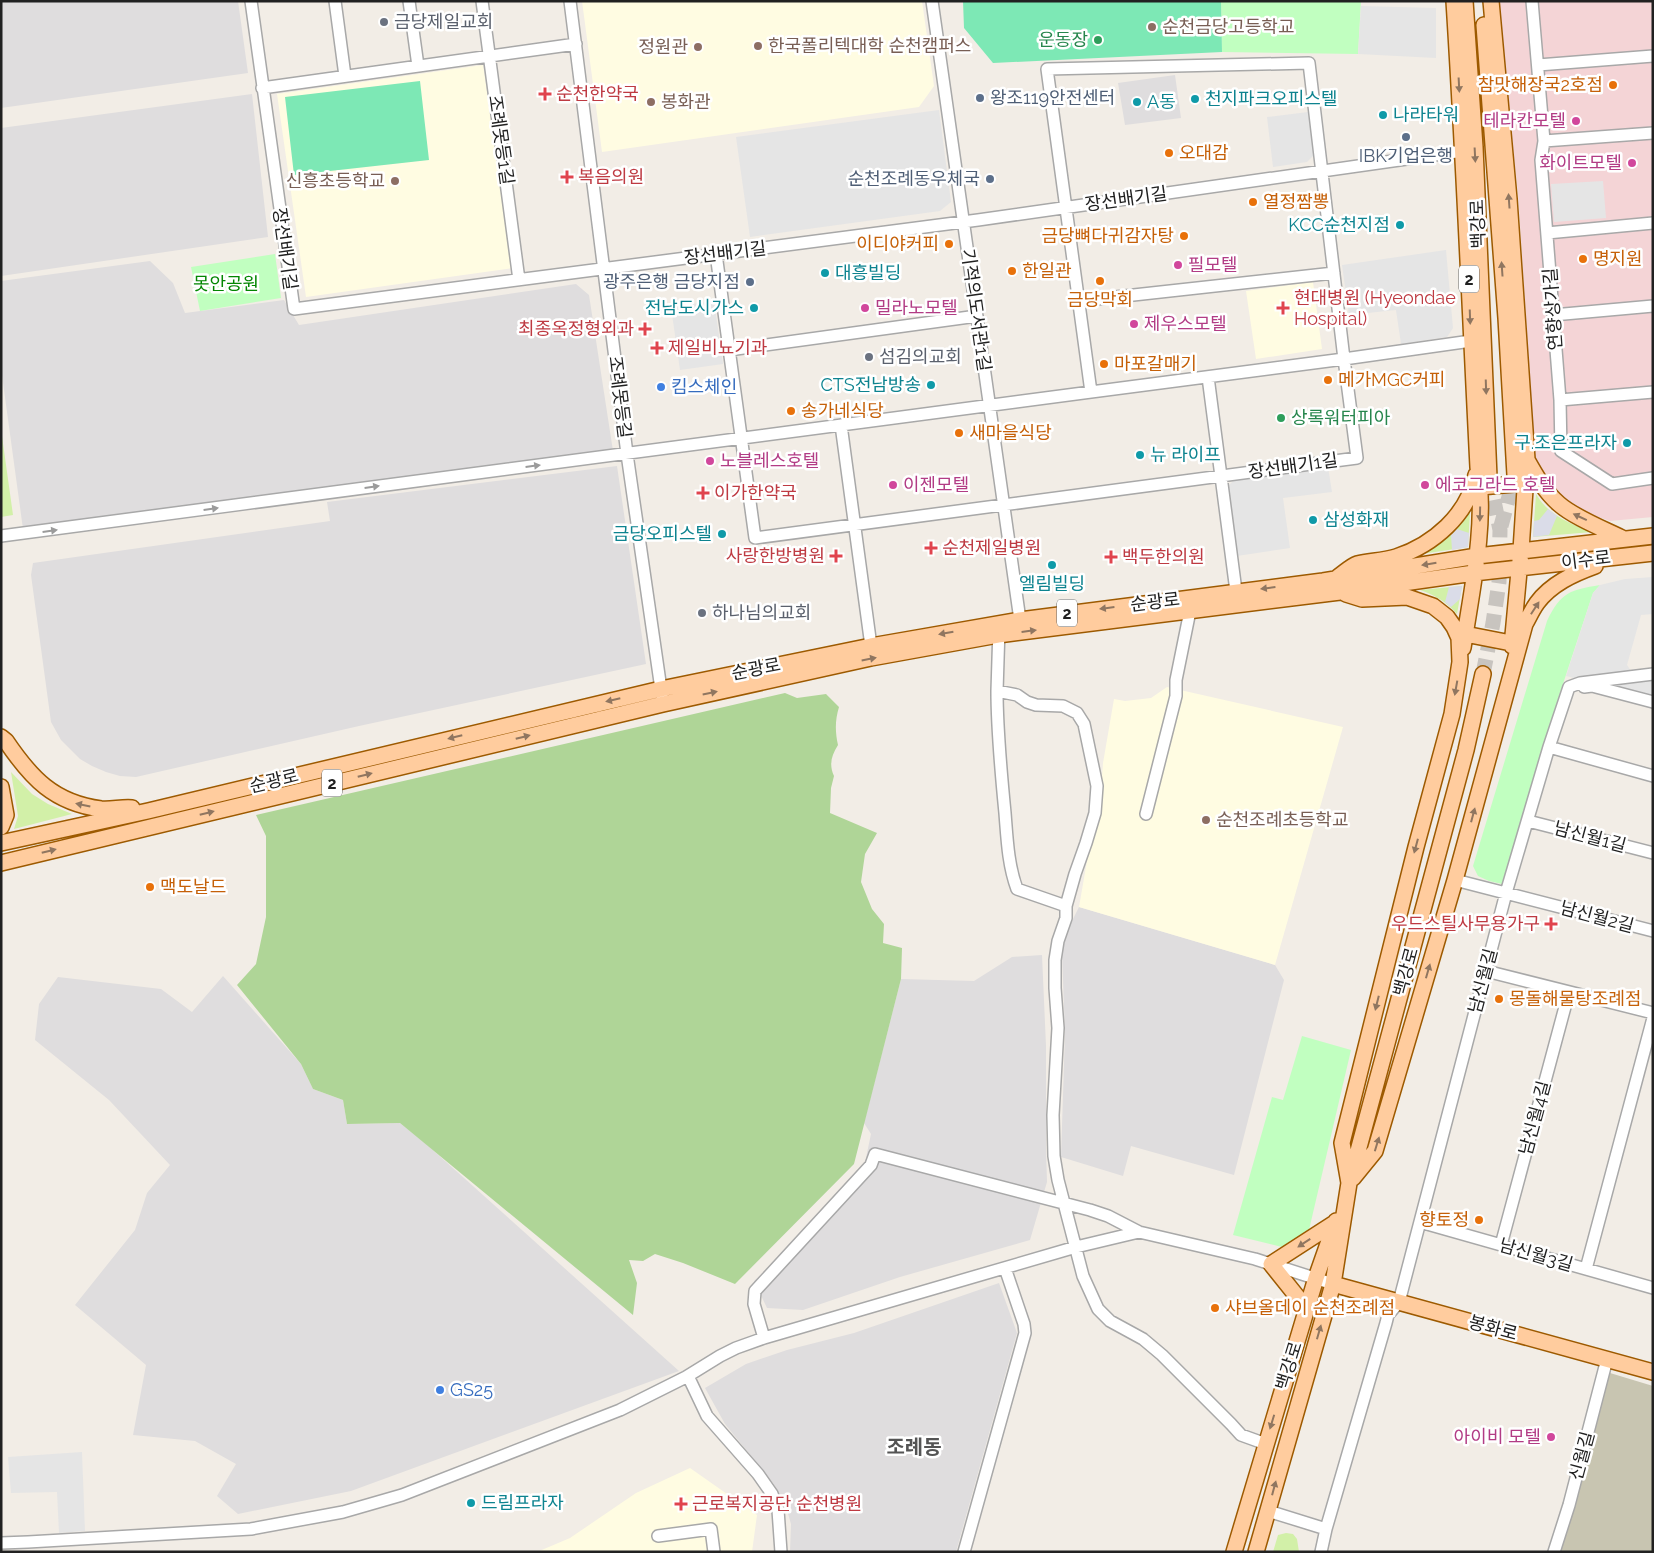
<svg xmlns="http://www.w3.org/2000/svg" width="1654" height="1553" font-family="Raleway,'Noto Sans KR',sans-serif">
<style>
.residential{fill:#dfddde}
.commercial{fill:#f4d4d6}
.education{fill:#fffce2}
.construction{fill:#c8c5b1}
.grass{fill:#d2f0a8}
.forest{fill:#afd597}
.park{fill:#c1ffc0}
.pitch{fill:#7de8b5}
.parking{fill:#e5e5e5}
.plaza{fill:#dadce8}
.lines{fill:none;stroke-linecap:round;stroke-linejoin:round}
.major-tunnel{stroke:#c8c4bf;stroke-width:15;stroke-dasharray:15 8;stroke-linecap:butt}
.minor-casing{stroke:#a8a8a8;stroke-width:14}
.major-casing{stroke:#9d5a00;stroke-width:18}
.minor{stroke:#fff;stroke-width:11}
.major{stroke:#ffcc9e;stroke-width:15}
.oneway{fill:#907660}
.oneway2{fill:#9b9b9b}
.worship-dot{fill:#6b7280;stroke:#fff;stroke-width:2}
.education-dot{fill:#8d6e63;stroke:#fff;stroke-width:2}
.leisure-dot{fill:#2e9e5b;stroke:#fff;stroke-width:2}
.food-dot{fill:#e8710a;stroke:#fff;stroke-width:2}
.health-dot{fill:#e0444e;stroke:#fff;stroke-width:2}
.service-dot{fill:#5c6f8a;stroke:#fff;stroke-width:2}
.culture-dot{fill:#0f9aa8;stroke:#fff;stroke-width:2}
.hotel-dot{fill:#d1479c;stroke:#fff;stroke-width:2}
.shop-dot{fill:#3f7fe0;stroke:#fff;stroke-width:2}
.labels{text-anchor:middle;stroke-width:5;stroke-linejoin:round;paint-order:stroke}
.shield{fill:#fff;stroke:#646464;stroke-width:1}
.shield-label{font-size:16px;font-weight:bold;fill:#212121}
.worship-label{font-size:18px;fill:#5b616d;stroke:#fff;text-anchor:start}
.education-label{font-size:18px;fill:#785e54;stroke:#fff;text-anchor:start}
.leisure-label{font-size:18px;fill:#27864d;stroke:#fff;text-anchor:end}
.food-label{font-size:18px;fill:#c56008;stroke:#fff;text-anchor:start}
.health-label{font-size:18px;fill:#be3a42;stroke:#fff;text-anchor:start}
.service-label{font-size:18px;fill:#4e5e75;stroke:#fff;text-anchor:end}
.culture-label{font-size:18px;fill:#0d838f;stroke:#fff;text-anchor:start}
.hotel-label{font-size:18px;fill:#b23c85;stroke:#fff;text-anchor:start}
.street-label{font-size:18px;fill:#212121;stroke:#fff}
.park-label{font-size:18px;fill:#038602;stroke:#fff}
.shop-label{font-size:18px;fill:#366cbe;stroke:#fff;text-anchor:start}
.quarter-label{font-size:20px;font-weight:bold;fill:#545454;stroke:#fff}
</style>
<rect width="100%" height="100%" fill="#f2ede6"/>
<path class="residential" d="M1,1H238L248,73L1,108Z
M1175,75L1181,118L1125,125L1118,83Z
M252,94L268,237L1,276V128Z
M150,261L173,283L185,313L284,300L299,325L576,284L589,295L613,451L325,487L23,529L1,368V281Z
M617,466L646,664L359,726L136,777L120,776L106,772L92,766L80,759L61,740L51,722L31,575L33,563L330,521L327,502Z
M1079,907L1275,965L1284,980L1234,1175L1131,1146L1123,1176L1061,1157L1065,1033L1062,954L1067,931Z
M1042,955L1046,1046V1150L1047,1182L1030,1240L900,1277L803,1310L767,1308L754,1281L826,1213L863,1172L871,1134L864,1123L901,979L974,981L1012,957Z
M223,976L301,1064L313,1089L343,1100L347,1124L400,1123L425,1143L679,1371L351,1491L238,1514L217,1496L236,1464L195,1441L133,1435L146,1365L75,1305L135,1230L147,1193L170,1165L109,1100L35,1040L39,1004L58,977L161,989L192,1012Z
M999,1283L1017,1333L956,1552H790L791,1524L785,1503L773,1483L725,1424L705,1388L746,1364L787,1350L854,1333Z"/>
<path class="commercial" d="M1497,1H1653V517L1610,521L1581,511L1550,486L1535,458L1518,194Z"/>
<path class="education" d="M582,1H922L934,86L919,107L602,152Z
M483,65L513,268L306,297L277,94Z
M1313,282L1322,349L1256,359L1246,291Z
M1167,687L1343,727L1275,965L1079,907L1091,838L1100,803L1103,763L1114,699L1125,701L1151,698Z
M690,1468L757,1515L752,1552H537L570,1538L636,1493Z"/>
<path class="construction" d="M1610,1373L1653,1386V1552H1559Z"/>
<path class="grass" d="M1,429L13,515L1,517Z
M1536,494C1548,515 1570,524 1592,532L1533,537Z
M1470,512L1468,547L1422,554C1442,544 1458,531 1470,512Z
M1462,586L1457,614C1447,602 1435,595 1420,590Z
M11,772L32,794L48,804L72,814L14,829L18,816Z
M1286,1533L1293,1534L1297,1539L1299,1552H1273L1278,1535Z"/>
<path class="forest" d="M785,693L797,698L826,694L839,707C835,720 835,732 838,745C831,756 829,765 834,776L831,788L830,813L877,833L865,854L861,882L872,909L884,924L883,943L902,948L901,979L854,1164L735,1284L683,1263L655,1254L643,1261L629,1260L637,1283L633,1315L400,1123L347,1124L343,1100L313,1089L301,1064L237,985L256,964L266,917V836L256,815Z"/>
<path class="park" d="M1221,1H1361L1358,54L1222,52Z
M275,254L281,298L200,311L191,267Z
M1600,585L1593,593L1558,699L1502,884L1489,881L1478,876L1473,866L1547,621C1561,592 1570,590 1600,585Z
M1302,1036L1351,1050L1309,1230L1282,1247L1233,1235L1272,1097L1283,1100Z"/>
<path class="pitch" d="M963,1H1221L1222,52L993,63L964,28Z
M420,81L429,160L294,175L285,97Z"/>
<path class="parking" d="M1361,6L1436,8V58L1358,54Z
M939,110L951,202L940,211L750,237L736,137Z
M1308,112L1314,155L1307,162L1273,167L1267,117Z
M1603,181L1606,218L1554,222L1551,184Z
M1446,250L1453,328L1447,337L1401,344L1396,310L1349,315L1342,265Z
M714,301L723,364L680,370L671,307Z
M1328,467L1332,492L1283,498L1290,548L1237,556L1228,486L1235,479Z
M1653,577V614L1641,615L1627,665L1631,671L1653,669V697L1566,676L1593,593L1600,585L1625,579Z
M82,1452L85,1531L59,1533L57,1492L11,1493L8,1457Z"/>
<path class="plaza" d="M1548,509L1557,516L1549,535L1533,537L1534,521L1539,520Z
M1457,529L1469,533L1468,547L1452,550L1451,535Z
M1462,586L1460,599L1451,607L1445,602L1449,587Z"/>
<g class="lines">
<path class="major-tunnel" d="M1501,526L1515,475
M1483,674L1493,623L1499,582L1500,530L1489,477"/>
<defs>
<path id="minor" d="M251,1L294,309L978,220L1463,151
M335,1L345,76
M409,1L418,66
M482,1L519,280
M570,1L627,454L662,696
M932,1L1020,620
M1532,1L1544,141L1541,160L1560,400L1561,451L1612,484L1653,478
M1538,65L1653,56
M262,88L576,44
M1544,141L1653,133
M1547,233L1653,223
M716,254L755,538L1357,458L1344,359L1471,341
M1079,301L1334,273
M1553,315L1653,306
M729,350L977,316
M1208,377L1236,591
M1560,400L1653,392
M841,425L871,646
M1,536L1091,392L1344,359L1309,63L1047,69L1091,392
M999,628L997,691L1017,695L1027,702L1036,705L1063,706L1077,713L1084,724L1097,786L1095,813L1086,843L1075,874L1066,906V918L1058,941L1055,960V988L1058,1028L1053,1115L1054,1156L1058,1180L1083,1276L1098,1309L1110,1321L1143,1339L1162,1355L1231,1424L1241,1435L1266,1444
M1584,687L1592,686L1653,702
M997,691C997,732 1001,772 1005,813C1007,838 1008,865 1017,889L1066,906
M1549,747L1653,776
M1146,814L1176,696V680L1190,611
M1528,821L1653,853
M1455,880L1653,931
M1486,971L1653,1013
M1420,1222L1653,1288
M1501,1245L1569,992
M1586,1269L1653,1018
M764,1338L754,1304L755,1291L871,1165L875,1154L1090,1210L1108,1216L1139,1232L1255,1259L1333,1284
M688,1376L707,1416L758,1474L772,1494L778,1510L781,1552
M1268,1511L1326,1529L1321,1552
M1326,1529L1386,1323L1388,1315L1399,1302L1506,893L1549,747L1569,687L1580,683L1653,674
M658,1536L711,1529L714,1552
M1,1543L28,1542L251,1529L343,1512L402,1495L620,1410L686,1377L720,1356L736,1348L764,1338L1076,1247L1139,1232
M964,1552L1025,1333L1024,1324L1005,1268
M1554,1552L1569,1505L1607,1359"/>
<path id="major" d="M1454,1C1464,156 1470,311 1478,467C1486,527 1472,588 1463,648
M1465,1L1475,147L1489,477
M1491,1L1509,199L1527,459L1521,550L1512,646
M1484,25L1506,318L1515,475
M1527,460C1536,476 1545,492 1559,504C1575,518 1604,529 1624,539
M1481,487L1526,483
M1338,577C1344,573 1351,566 1357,564C1370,561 1383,561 1396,557C1433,545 1468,515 1476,475
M1465,634L1511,643
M1,737L6,741C31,778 54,803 101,809C111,810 122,807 132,808
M1,787L6,815L1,827
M1,843L148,811L661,689L871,646L1020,620L1323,581L1477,556L1653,536
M1,863L663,704L871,658L998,635L1340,592L1474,573L1653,553
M1351,1177L1466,750L1483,674
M1353,1178L1375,1151L1455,880L1525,624C1529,617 1532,610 1537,603C1551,584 1573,574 1595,566
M1333,1284L1653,1372
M1307,1309L1271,1264L1336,1222
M1234,1552L1316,1278L1336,1221
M1256,1552L1333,1284L1349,1183L1342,1143L1416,847L1452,714L1460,662L1459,638L1454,627L1447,617L1433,606L1407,597L1362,599L1346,594"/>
</defs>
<use href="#minor" class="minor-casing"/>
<use href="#major" class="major-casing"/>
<use href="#minor" class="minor"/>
<use href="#major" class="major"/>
</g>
<defs><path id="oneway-solid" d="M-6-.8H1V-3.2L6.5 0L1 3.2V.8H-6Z" transform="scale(1.25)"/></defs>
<g class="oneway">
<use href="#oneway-solid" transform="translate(1459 85) rotate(87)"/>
<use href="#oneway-solid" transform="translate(1475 155) rotate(87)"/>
<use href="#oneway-solid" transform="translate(1509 201) rotate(-94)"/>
<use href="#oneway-solid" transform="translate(1502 269) rotate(-94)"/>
<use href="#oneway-solid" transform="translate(1470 317) rotate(88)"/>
<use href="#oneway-solid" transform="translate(1486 387) rotate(88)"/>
<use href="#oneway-solid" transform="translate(1480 514) rotate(91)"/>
<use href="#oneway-solid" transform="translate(1580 517) rotate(-155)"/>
<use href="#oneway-solid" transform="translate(1429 564) rotate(171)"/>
<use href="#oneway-solid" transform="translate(1268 588) rotate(173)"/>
<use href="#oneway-solid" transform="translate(1107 608) rotate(173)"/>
<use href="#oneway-solid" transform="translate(1535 608) rotate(-57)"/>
<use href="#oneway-solid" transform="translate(1029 631) rotate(-7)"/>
<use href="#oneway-solid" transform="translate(946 633) rotate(170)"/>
<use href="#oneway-solid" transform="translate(869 659) rotate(-11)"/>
<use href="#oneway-solid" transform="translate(1456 688) rotate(100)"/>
<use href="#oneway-solid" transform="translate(710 693) rotate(-12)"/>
<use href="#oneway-solid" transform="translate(613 700) rotate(167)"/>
<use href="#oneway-solid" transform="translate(455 737) rotate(166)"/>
<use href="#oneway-solid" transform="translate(523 737) rotate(-14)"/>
<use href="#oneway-solid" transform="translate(365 775) rotate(-14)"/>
<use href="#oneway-solid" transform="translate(83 805) rotate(-168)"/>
<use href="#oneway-solid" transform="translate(207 813) rotate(-14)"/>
<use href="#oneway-solid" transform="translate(1473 815) rotate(-75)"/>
<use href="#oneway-solid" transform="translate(1416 846) rotate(105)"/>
<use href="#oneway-solid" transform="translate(49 851) rotate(-14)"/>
<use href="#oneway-solid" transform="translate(1428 971) rotate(-74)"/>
<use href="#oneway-solid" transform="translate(1377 1003) rotate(104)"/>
<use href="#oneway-solid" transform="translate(1377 1144) rotate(-73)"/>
<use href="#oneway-solid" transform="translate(1304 1243) rotate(147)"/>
<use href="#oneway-solid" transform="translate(1319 1332) rotate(-74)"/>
<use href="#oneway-solid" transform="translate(1272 1422) rotate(107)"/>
<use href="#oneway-solid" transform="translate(1274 1488) rotate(-75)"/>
</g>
<g class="oneway2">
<use href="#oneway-solid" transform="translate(533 466) rotate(-7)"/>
<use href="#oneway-solid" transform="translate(372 487) rotate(-8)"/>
<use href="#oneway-solid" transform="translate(211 509) rotate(-8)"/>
<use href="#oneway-solid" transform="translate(50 531) rotate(-8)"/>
</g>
<g class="worship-dot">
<circle cx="384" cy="22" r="5"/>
<circle cx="869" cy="357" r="5"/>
<circle cx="702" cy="613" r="5"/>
</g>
<g class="education-dot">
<circle cx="1152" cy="27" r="5"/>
<circle cx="758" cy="46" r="5"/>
<circle cx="698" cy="47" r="5"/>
<circle cx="651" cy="102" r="5"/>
<circle cx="395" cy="181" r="5"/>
<circle cx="1206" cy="820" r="5"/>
</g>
<g class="leisure-dot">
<circle cx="1098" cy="40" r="5"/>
<circle cx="1281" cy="418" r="5"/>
</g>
<g class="food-dot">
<circle cx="1613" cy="85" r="5"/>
<circle cx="1169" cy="153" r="5"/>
<circle cx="1253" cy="202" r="5"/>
<circle cx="1184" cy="236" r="5"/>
<circle cx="949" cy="244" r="5"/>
<circle cx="1583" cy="259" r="5"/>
<circle cx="1012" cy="271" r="5"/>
<circle cx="1100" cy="281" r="5"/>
<circle cx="1104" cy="364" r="5"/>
<circle cx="1328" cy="380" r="5"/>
<circle cx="791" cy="411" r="5"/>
<circle cx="959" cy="433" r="5"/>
<circle cx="150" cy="887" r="5"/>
<circle cx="1499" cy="999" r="5"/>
<circle cx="1479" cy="1220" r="5"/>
<circle cx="1215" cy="1308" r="5"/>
</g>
<g class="health-dot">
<path d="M542.5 86.5h5v5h5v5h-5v5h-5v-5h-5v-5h5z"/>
<path d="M564.5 169.5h5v5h5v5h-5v5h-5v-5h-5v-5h5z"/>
<path d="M1280.5 300.5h5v5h5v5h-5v5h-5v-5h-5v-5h5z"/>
<path d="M642.5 321.5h5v5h5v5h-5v5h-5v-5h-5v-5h5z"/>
<path d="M654.5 340.5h5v5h5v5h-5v5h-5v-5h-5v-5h5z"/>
<path d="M700.5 485.5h5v5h5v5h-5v5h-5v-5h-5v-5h5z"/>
<path d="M928.5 540.5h5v5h5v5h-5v5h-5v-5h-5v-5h5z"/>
<path d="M833.5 548.5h5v5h5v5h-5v5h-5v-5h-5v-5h5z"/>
<path d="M1108.5 549.5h5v5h5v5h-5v5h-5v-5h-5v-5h5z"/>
<path d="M1548.5 916.5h5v5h5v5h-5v5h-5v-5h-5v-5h5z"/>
<path d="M678.5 1496.5h5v5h5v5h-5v5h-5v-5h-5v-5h5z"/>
</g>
<g class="service-dot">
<circle cx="980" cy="98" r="5"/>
<circle cx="1406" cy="137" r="5"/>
<circle cx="990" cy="179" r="5"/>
<circle cx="750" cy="282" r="5"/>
</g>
<g class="culture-dot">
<circle cx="1195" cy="99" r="5"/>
<circle cx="1137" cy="102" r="5"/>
<circle cx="1383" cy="115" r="5"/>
<circle cx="1400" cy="225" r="5"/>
<circle cx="825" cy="273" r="5"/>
<circle cx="754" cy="308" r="5"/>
<circle cx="931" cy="385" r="5"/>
<circle cx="1627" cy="443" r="5"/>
<circle cx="1140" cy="455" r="5"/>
<circle cx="1313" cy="520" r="5"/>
<circle cx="722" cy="534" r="5"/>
<circle cx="1052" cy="565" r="5"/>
<circle cx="471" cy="1503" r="5"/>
</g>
<g class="hotel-dot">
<circle cx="1576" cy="121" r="5"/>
<circle cx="1632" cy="163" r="5"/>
<circle cx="1178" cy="265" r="5"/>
<circle cx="865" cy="308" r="5"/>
<circle cx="1134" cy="324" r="5"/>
<circle cx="710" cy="461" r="5"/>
<circle cx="893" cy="485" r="5"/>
<circle cx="1425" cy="485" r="5"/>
<circle cx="1551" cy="1437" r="5"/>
</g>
<g class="shop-dot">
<circle cx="661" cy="387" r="5"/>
<circle cx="440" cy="1390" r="5"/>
</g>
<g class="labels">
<g class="shield">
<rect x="1459" y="265.5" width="20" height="27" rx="4"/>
<rect x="1057" y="599.5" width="20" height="27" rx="4"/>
<rect x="322" y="769.5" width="20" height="27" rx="4"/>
</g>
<g class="shield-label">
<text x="1469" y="285">2</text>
<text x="1067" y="619">2</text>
<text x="332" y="789">2</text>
</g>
<g class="worship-label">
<text x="394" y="28">금당제일교회</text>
<text x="879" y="363">섬김의교회</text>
<text x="712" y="619">하나님의교회</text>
</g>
<g class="education-label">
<text x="1162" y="33">순천금당고등학교</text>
<text x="768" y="52">한국폴리텍대학 순천캠퍼스</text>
<text x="688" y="53" text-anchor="end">정원관</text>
<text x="661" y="108">봉화관</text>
<text x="385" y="187" text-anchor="end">신흥초등학교</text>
<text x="1216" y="826">순천조례초등학교</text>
</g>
<g class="leisure-label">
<text x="1088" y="46">운동장</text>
<text x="1291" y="424" text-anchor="start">상록워터피아</text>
</g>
<g class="food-label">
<text x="1603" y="91" text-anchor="end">참맛해장국2호점</text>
<text x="1179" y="159">오대감</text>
<text x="1263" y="208">열정짬뽕</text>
<text x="1174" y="242" text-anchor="end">금당뼈다귀감자탕</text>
<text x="939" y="250" text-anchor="end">이디야커피</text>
<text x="1593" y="265">명지원</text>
<text x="1022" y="277">한일관</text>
<text x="1100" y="306" text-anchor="middle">금당막회</text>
<text x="1114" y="370">마포갈매기</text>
<text x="1338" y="386">메가MGC커피</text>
<text x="801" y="417">송가네식당</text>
<text x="969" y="439">새마을식당</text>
<text x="160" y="893">맥도날드</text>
<text x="1509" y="1005">몽돌해물탕조례점</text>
<text x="1469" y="1226" text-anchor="end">향토정</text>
<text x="1225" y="1314">샤브올데이 순천조례점</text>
</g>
<g class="health-label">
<text x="556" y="100">순천한약국</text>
<text x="578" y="183">복음의원</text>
<text x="1294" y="304">현대병원 (Hyeondae<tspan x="1294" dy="21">Hospital)</tspan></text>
<text x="634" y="335" text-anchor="end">최종옥정형외과</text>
<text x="668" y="354">제일비뇨기과</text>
<text x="714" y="499">이가한약국</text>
<text x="942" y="554">순천제일병원</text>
<text x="825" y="562" text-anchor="end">사랑한방병원</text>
<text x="1122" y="563">백두한의원</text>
<text x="1540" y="930" text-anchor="end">우드스틸사무용가구</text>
<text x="692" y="1510">근로복지공단 순천병원</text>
</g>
<g class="service-label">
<text x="990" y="104" text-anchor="start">왕조119안전센터</text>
<text x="1406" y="162" text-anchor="middle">IBK기업은행</text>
<text x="980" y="185">순천조례동우체국</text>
<text x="740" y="288">광주은행 금당지점</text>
</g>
<g class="culture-label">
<text x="1205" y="105">천지파크오피스텔</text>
<text x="1147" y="108">A동</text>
<text x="1393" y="121">나라타워</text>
<text x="1390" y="231" text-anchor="end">KCC순천지점</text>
<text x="835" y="279">대흥빌딩</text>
<text x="744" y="314" text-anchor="end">전남도시가스</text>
<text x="921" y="391" text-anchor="end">CTS전남방송</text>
<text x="1617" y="449" text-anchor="end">구.조은프라자</text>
<text x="1150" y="461">뉴 라이프</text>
<text x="1323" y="526">삼성화재</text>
<text x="712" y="540" text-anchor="end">금당오피스텔</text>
<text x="1052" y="590" text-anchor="middle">엘림빌딩</text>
<text x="481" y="1509">드림프라자</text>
</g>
<g class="hotel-label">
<text x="1566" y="127" text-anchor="end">테라칸모텔</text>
<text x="1622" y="169" text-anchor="end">화이트모텔</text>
<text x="1188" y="271">필모텔</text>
<text x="875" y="314">밀라노모텔</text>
<text x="1144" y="330">제우스모텔</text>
<text x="720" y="467">노블레스호텔</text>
<text x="903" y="491">이젠모텔</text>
<text x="1435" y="491">에코그라드 호텔</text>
<text x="1541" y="1443" text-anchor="end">아이비 모텔</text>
</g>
<g class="street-label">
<text transform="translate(501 140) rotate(82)" y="6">조례못등1길</text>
<text transform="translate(1126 199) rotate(-8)" y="6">장선배기길</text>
<text transform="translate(1478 224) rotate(-92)" y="6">백강로</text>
<text transform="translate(285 249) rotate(82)" y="6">장선배기길</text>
<text transform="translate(725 253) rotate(-7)" y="6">장선배기길</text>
<text transform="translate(1553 309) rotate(-94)" y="6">연향상가길</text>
<text transform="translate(976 310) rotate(82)" y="6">기적의도서관1길</text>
<text transform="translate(620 397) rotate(83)" y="6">조례못등길</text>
<text transform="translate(1293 466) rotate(-8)" y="6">장선배기1길</text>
<text transform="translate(1586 560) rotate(-7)" y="6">이수로</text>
<text transform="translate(1155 602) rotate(-7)" y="6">순광로</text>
<text transform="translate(756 669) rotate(-11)" y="6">순광로</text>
<text transform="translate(274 781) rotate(-14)" y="6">순광로</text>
<text transform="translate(1590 837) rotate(15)" y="6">남신월1길</text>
<text transform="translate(1597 917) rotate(15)" y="6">남신월2길</text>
<text transform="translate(1406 972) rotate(-75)" y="6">백강로</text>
<text transform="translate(1483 981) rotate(-75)" y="6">남신월길</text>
<text transform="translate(1535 1118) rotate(-75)" y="6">남신월4길</text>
<text transform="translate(1536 1255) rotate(16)" y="6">남신월3길</text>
<text transform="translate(1493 1328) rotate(15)" y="6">봉화로</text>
<text transform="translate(1289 1366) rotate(-73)" y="6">백강로</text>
<text transform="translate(1582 1456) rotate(-75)" y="6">신월길</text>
</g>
<g class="park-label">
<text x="226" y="290">못안공원</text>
</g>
<g class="shop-label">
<text x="671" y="393">킴스체인</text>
<text x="450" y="1396">GS25</text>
</g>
<g class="quarter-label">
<text x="914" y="1454">조례동</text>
</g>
</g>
<rect width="1654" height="1553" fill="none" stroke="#212121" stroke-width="5"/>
</svg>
